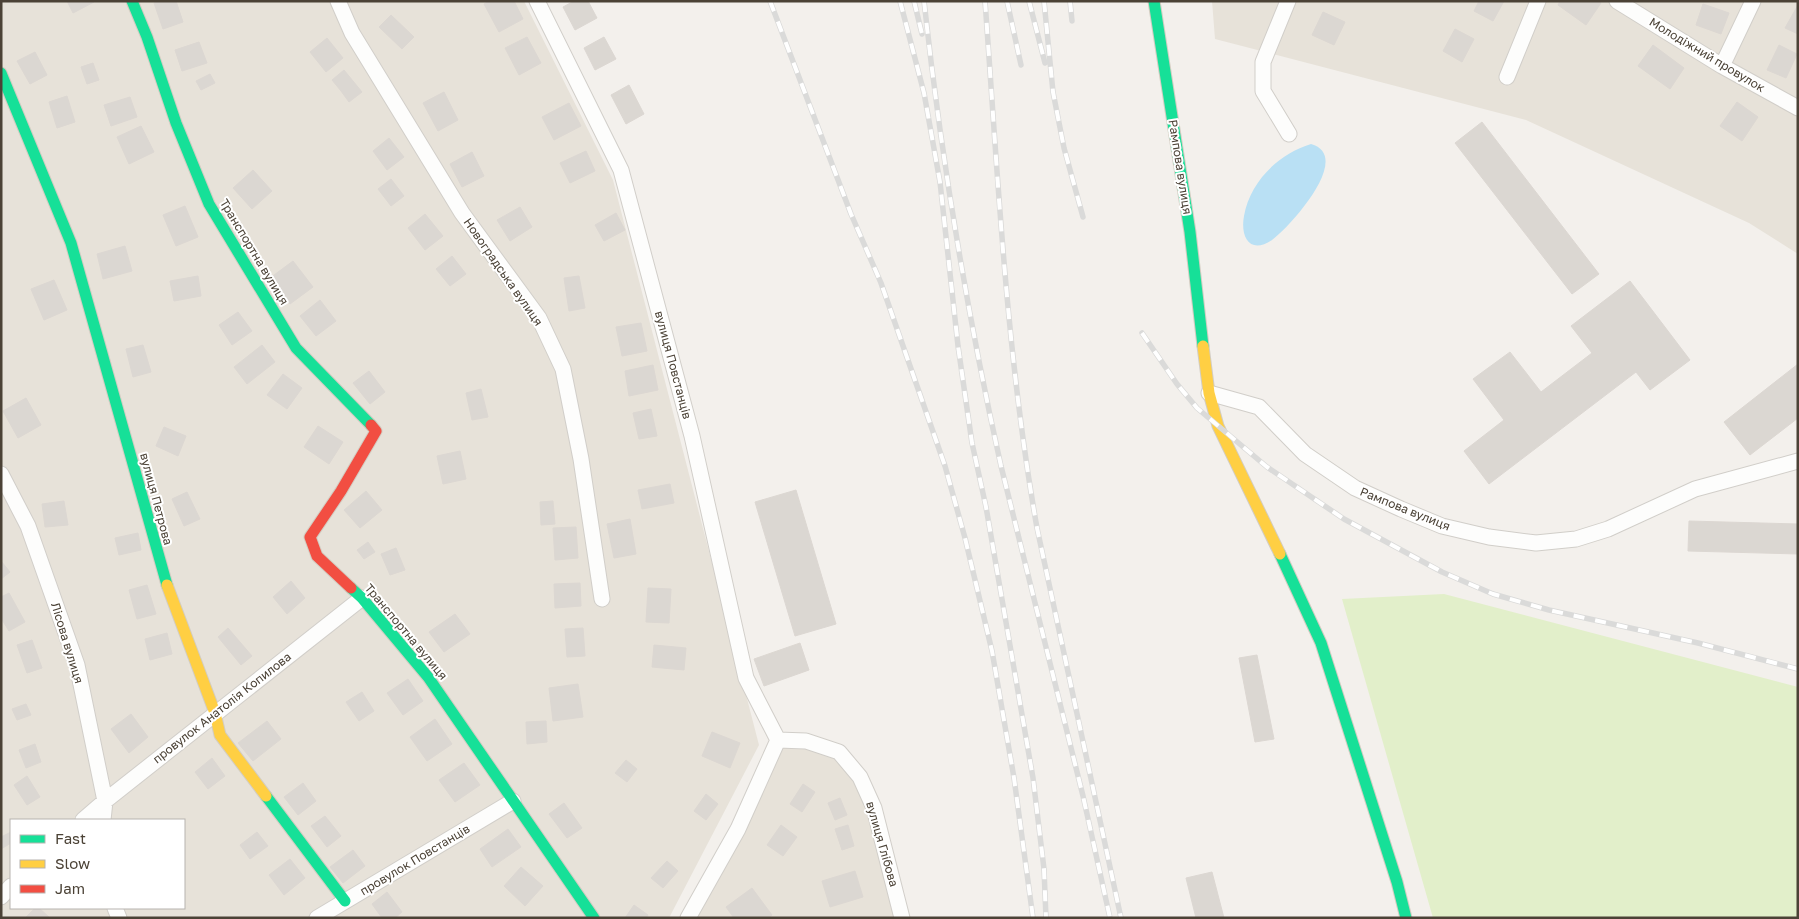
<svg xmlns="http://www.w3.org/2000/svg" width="1799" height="919" font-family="'Golos Text',sans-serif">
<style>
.residential{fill:#e7e2d9;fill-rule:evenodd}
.green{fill:#e2efca}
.water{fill:#b9e0f4}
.building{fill:#dbd7d2;stroke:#dcd7d2}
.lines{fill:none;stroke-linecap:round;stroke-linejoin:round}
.street-casing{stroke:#d1cec9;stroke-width:17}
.fast-casing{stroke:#d3cdc2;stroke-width:13}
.slow-casing{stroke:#d3cdc2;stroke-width:13}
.jam-casing{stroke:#d3cdc2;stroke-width:13}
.street{stroke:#fdfdfc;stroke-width:15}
.fast{stroke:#16e098;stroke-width:11}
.slow{stroke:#ffcf43;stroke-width:11}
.jam{stroke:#f24e42;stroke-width:11}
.rail-casing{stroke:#dadad9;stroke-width:5.5}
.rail{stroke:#fff;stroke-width:4;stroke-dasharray:11;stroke-linecap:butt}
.labels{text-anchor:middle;stroke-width:4;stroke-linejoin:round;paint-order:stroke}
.street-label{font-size:12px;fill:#4b4236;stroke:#fff}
</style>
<rect width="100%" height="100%" fill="#f3f0ec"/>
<path class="residential" d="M1,1H524L613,180L759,745L669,918H1ZM11,820H184V908H11Z
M1212,1H1798V254L1749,223L1526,120L1215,39Z
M778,740L839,752L860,777L902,918H688Z"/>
<path class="green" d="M1444,594L1798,687V918H1433L1342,599Z"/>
<path class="water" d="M1311,144C1354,156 1290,227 1272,240C1250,255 1240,237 1244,216C1250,182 1278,154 1311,144Z"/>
<path class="building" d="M67,1H93L94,2L73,13Z
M158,1H176L183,22L163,29L154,3Z
M489,1H514L523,19L499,32L484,4Z
M574,1H588L597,18L575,30L563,7Z
M1479,1H1504L1493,21L1474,11Z
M1560,1H1598L1601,3L1586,25L1558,5Z
M1703,4L1729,13L1721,34L1696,25Z
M1798,5V34L1785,28Z
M1323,12L1345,22L1334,45L1312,35Z
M391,15L414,37L402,49L379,27Z
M1455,29L1474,39L1462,62L1443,51Z
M527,37L541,63L519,75L505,48Z
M604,37L616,59L595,70L584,48Z
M327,38L343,58L326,72L310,52Z
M199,42L207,63L182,71L175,50Z
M1653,45L1684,68L1670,89L1638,66Z
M1779,45L1797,54L1786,78L1767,70Z
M35,52L47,75L30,84L17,61Z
M93,63L99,80L87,84L81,67Z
M344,70L353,81L341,91L332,80Z
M210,74L215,83L201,90L196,81Z
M353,81L362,92L349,102L341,91Z
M629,85L644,114L626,124L611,95Z
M444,92L458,120L438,131L423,103Z
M67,96L75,122L57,128L49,102Z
M130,97L137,117L111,126L104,105Z
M1737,102L1758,117L1742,141L1720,126Z
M569,103L581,126L554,140L542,117Z
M1482,122L1599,274L1572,294L1455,143Z
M141,126L154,152L129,164L117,137Z
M389,138L404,157L387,170L373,151Z
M586,151L595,171L570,183L560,163Z
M472,152L484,176L462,187L450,164Z
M253,170L272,191L252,209L233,188Z
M391,179L404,196L391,206L378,189Z
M185,206L198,237L176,246L163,215Z
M520,207L532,227L510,241L497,220Z
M616,213L625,230L604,241L595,225Z
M425,214L443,236L425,250L408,228Z
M125,246L132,271L103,279L97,254Z
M452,256L466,274L450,286L436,269Z
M293,261L313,287L290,304L270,278Z
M198,276L201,296L174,301L170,281Z
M579,276L585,308L569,311L564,278Z
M54,280L67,310L44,320L31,289Z
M1630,281L1690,360L1650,390L1636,372L1489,484L1464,451L1504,420L1473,379L1510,352L1541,392L1592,353L1571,326Z
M320,300L336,321L316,336L300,316Z
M238,312L252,331L232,345L219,325Z
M641,323L647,351L622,356L616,327Z
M143,345L151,372L133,377L126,349Z
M262,345L275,362L247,384L234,367Z
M1798,364V418L1750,455L1724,422Z
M653,365L658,390L629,396L625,371Z
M369,371L385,392L370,404L353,383Z
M283,374L302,388L287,409L267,395Z
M481,389L488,417L472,420L466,393Z
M26,398L41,425L18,438L3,411Z
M651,409L657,436L639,439L633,413Z
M318,426L343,442L329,464L304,447Z
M164,427L186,436L178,456L156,446Z
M460,451L466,479L443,484L437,456Z
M670,484L674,503L642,509L638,490Z
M796,490L836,624L795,636L755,502Z
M366,491L382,510L360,528L344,510Z
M187,492L200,519L184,526L172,499Z
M64,501L68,525L45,527L42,504Z
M553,501L555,524L541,525L540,502Z
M630,519L636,554L614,558L607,524Z
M1689,521L1798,524V554L1688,551Z
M576,527L578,558L555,560L553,528Z
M138,533L141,550L119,555L115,538Z
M368,542L375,552L364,559L357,550Z
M396,548L405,570L390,575L381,554Z
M1,561L10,572L1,579Z
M291,581L305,598L287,614L273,597Z
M580,583L581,606L555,608L554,584Z
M147,585L156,614L137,619L129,590Z
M648,588L671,589L669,623L646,622Z
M9,593L25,622L9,631L1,618V597Z
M455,614L470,634L444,652L429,632Z
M228,628L252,656L241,665L218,637Z
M583,628L585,656L567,657L565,629Z
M167,633L172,654L150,660L145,639Z
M32,640L42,668L27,673L17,645Z
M800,643L809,670L764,686L754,659Z
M654,645L686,648L684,670L652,667Z
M1257,655L1274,739L1255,742L1239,658Z
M408,679L423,701L403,715L387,693Z
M578,684L583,717L553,721L549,688Z
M362,692L374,711L359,721L346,702Z
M26,704L31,715L17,720L12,709Z
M131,714L148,737L129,753L111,729Z
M435,719L452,744L427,761L410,737Z
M267,721L281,739L253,761L238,743Z
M546,721L547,742L527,744L526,722Z
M712,732L740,743L730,768L702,756Z
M35,744L41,762L26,768L19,750Z
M212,758L225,776L208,789L195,772Z
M626,760L637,769L627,782L615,773Z
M464,763L480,785L455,802L439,780Z
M27,776L40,797L27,805L14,785Z
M303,783L316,801L298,815L284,797Z
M803,784L815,792L802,812L790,804Z
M706,794L718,804L706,820L694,811Z
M840,798L847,815L835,820L828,803Z
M564,803L582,828L567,838L549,814Z
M325,816L341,836L327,847L311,826Z
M781,825L797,837L783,856L767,845Z
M848,825L854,846L842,850L835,829Z
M508,829L521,847L492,867L480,849Z
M11,832V843L1,849V837Z
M257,832L268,846L250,859L240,845Z
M353,850L365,866L343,883L330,867Z
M290,859L305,878L284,895L269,875Z
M667,861L678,871L663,888L651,878Z
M521,867L543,886L525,906L504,886Z
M855,871L863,897L830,907L822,881Z
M1212,872L1224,918H1196L1186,878Z
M752,888L772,915L768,918H734L726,907Z
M387,892L402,912L395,918H382L372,904Z
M634,905L648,915L646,918H625Z
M35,908H39L50,918H27L26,917Z"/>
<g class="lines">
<defs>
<path id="street" d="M338,1L352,33L462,213L539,318L563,369L581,459L602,599
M537,1L621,170L692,436L746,678L778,740
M1288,1L1263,62V91L1289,134
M1617,1L1722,66L1798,108
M1722,66L1753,1
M1507,77L1538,1
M1209,393L1259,407L1305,454L1355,488L1401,509L1442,526L1489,537L1536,543L1576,539L1608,529L1695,489L1798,461
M1,474L28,526L77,665L105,801L103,820
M778,740L806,741L839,752L860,777L874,808L902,918
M83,820L105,801L362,598
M1,897L11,886
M115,908L119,918
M317,918L513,801
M688,918L738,829L778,740"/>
<path id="fast" d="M132,1L147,37L176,123L209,204L296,348L371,425
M1154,1L1190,232L1203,346
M1,73L71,243L167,585
M1280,554L1321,643L1397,882L1406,918
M351,588L362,598L428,677L594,918
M266,796L345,901"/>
<path id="slow" d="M1203,346L1209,393L1218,426L1280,554
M167,585L215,713L220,735L266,796"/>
<path id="jam" d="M351,588L317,556L310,537L341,491L376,431L371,425"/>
</defs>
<use href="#street" class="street-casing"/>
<use href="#fast" class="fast-casing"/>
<use href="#slow" class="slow-casing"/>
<use href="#jam" class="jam-casing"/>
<use href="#street" class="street"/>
<use href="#fast" class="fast"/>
<use href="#slow" class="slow"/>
<use href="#jam" class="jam"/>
<defs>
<path id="rail" d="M770,1L851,214L881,283L945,466L965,538L992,651L1014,778L1033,918
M900,1L924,93L940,182L958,346L972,443L986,507L1033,778L1044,869L1046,918
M914,1L922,34
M924,1C941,157 967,313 1001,466L1083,796L1110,918
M985,1C998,177 1006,354 1037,528L1121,918
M1007,1L1021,65
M1029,1L1045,63
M1044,1L1053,92L1064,148L1083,217
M1070,1L1072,21
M1142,333L1177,384L1197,408L1267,467L1344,519L1442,572L1493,594L1549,610L1698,643L1798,669"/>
</defs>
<use href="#rail" class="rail-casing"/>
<use href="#rail" class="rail"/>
</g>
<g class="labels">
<g class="street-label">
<text transform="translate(1707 55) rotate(31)" y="4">Молодіжний провулок</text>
<text transform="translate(1180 167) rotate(81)" y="4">Рампова вулиця</text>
<text transform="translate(254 252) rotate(59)" y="4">Транспортна вулиця</text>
<text transform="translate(503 272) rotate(55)" y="4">Новоградська вулиця</text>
<text transform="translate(673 365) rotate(75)" y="4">вулиця Повстанців</text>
<text transform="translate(156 499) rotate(75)" y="4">вулиця Петрова</text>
<text transform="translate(1405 509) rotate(22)" y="4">Рампова вулиця</text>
<text transform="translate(406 632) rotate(50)" y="4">Транспортна вулиця</text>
<text transform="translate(67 643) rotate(73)" y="4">Лісова вулиця</text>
<text transform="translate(222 708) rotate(-38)" y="4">провулок Анатолія Копилова</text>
<text transform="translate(882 844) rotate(74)" y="4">вулиця Глібова</text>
<text transform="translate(415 860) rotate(-31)" y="4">провулок Повстанців</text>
</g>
</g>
<rect width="1799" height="919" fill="none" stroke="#4b4236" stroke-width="5"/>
<rect x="10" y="819" width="175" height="90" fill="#ffffff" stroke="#b7b3af"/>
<rect x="20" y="835" width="25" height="8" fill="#16e098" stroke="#b7b3af"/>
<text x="55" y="844" font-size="15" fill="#4b4236">Fast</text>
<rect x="20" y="860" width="25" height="8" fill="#ffcf43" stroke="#b7b3af"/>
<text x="55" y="869" font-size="15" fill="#4b4236">Slow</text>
<rect x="20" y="885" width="25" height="8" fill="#f24e42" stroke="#b7b3af"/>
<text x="55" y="894" font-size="15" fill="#4b4236">Jam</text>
</svg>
